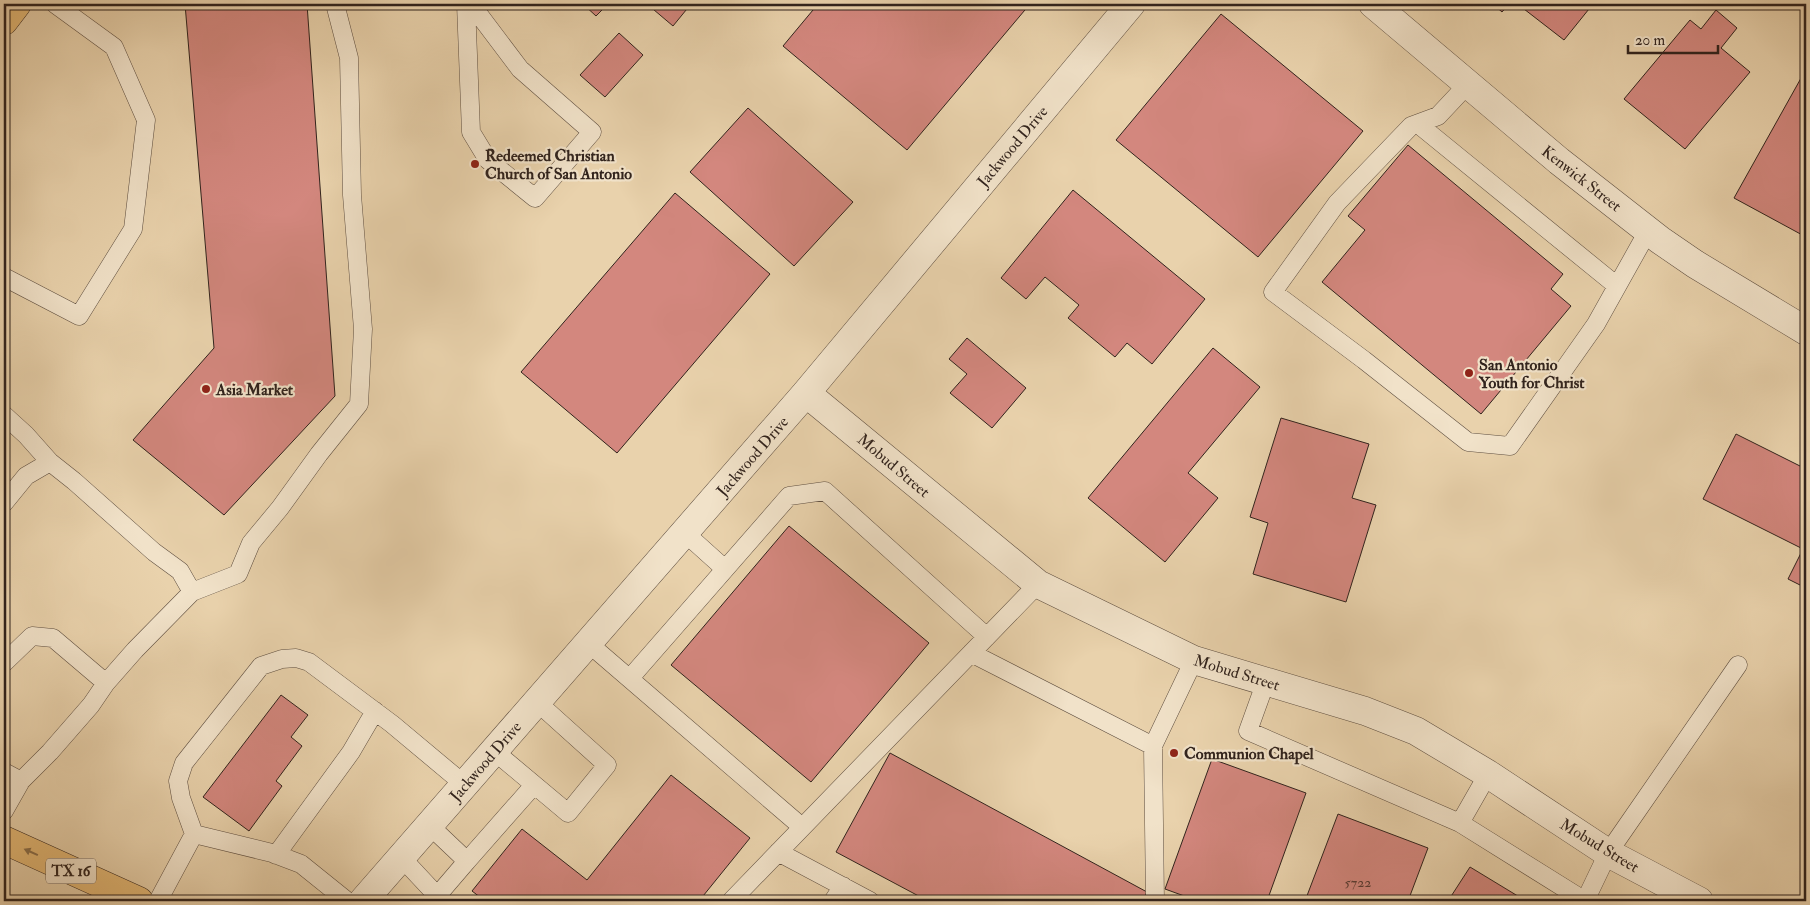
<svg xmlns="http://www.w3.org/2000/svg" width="1810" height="905" font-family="'IM FELL Double Pica',serif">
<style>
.building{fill:#d3877e;stroke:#31231d}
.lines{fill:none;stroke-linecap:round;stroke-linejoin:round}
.lane-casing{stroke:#5f4f41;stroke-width:19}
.street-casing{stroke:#5f4f41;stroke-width:29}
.primary-casing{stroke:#31231d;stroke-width:29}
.lane{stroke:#f1e2c9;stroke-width:18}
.street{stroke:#f1e2c9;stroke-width:28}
.primary{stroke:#e4b976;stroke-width:28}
.oneway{fill:#8a6e4a}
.poi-dot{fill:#8f2418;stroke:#f1e2c9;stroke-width:2}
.labels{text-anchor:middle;stroke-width:4.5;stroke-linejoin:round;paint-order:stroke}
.number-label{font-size:14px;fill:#5a3c35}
.shield{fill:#f1e2c9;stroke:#6b5c51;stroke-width:1}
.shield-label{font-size:15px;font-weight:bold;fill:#31231d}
.street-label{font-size:16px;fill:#31231d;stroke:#f1e2c9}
.poi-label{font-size:16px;font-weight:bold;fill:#31231d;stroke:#f1e2c9;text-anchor:start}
</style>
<rect width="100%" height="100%" fill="#e9d2ac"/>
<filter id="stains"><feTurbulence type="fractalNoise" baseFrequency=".004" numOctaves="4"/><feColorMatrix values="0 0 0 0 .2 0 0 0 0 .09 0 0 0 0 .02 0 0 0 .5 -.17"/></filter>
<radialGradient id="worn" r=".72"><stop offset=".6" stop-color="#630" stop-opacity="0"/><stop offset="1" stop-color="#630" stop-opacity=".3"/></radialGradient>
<path class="building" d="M185,4H307L335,396L224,515L133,440L214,348Z
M583,4H608L596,16Z
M647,4H691L673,26Z
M818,4H863L866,6L868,4H1030L907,150L783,46Z
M1493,4H1509L1502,12Z
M1528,4H1593L1564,40L1524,9Z
M1716,10L1737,28L1721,48L1750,72L1685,149L1624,99L1690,20L1701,29Z
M1221,14L1363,131L1258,257L1116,140Z
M619,33L643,55L605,97L580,75Z
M1805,71H1806V237L1734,198Z
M748,108L853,202L794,266L690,172Z
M1408,145L1563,274L1551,289L1571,306L1481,414L1322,282L1365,230L1348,216Z
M1073,190L1205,299L1152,364L1127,343L1115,357L1068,318L1079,305L1045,277L1026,299L1001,278Z
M675,193L770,274L617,453L521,372Z
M967,338L1026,388L992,428L950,393L967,374L949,359Z
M1213,348L1260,387L1188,473L1218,498L1165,562L1088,498Z
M1281,418L1369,444L1352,498L1376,505L1346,602L1253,574L1268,523L1250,517Z
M1736,434L1806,469V588L1788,579L1803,549L1703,499Z
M789,526L929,643L811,782L671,665Z
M281,695L308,715L291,737L302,746L276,781L282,786L249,831L203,797Z
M890,753L1147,892L1142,901H928L836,852Z
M1212,759L1306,793L1267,901H1198L1165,889Z
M671,775L750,838L699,901H485L472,891L522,829L587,880Z
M1338,814L1428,848L1408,901H1305Z
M1470,867L1526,901H1448Z"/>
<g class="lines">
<defs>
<path id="lane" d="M466,4L471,132L488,160L535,198L592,132L520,69L471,4
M1468,84L1438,116L1411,126L1337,203L1273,292L1364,360L1468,442L1510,446L1596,324L1648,231
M1418,124L1617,286
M4,277L79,316L133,229L146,120L114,47L55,4
M4,415L26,435L50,462
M4,503L26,476L50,462L74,481L154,552L180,571L192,592L135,650L106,683
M685,533L725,569
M192,592L238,574L251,543L280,508L319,454L359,404L363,329L352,195L349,58L335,4
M588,643L802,827
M971,653L1153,746L1155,901
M4,663L32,636L53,638L106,683L91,705L50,752L21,781L4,811
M630,678L789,496L825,491L987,637
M1266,681L1248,731L1460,823L1585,901
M1153,746L1194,660
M494,751L568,813L607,765L537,702
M4,772L21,781
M1460,823L1488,774
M429,825L467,861L534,785
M194,834L272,853L301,864L347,901
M778,852L870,901
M276,855L351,752L375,711
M401,857L442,901
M437,896L467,861
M158,901L194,834L181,798L178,781L184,763L261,666L282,659L296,658L309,662L392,724L465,785
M731,901L1038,584
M833,901L843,886
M1585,901L1608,853L1738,665"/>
<path id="street" d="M1373,4L1559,161L1660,240L1695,264L1806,331
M806,393L1038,584L1194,660L1365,711L1416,731L1488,774L1608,853L1699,901
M363,901L806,393L1131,4"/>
<path id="primary" d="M4,21L17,4
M4,840L139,901"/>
</defs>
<use href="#lane" class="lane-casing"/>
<use href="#street" class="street-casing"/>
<use href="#primary" class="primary-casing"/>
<use href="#lane" class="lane"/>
<use href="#street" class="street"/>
<use href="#primary" class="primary"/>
</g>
<defs><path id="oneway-solid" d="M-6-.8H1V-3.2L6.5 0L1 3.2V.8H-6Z" transform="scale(1.25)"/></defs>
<use class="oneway" href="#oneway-solid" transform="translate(31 852) rotate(-156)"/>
<g class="poi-dot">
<circle cx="475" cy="164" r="5"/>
<circle cx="1469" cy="373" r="5"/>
<circle cx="206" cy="389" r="5"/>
<circle cx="1174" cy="753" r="5"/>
</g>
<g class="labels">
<g class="number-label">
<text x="1358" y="887">5722</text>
</g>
<rect class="shield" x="46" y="858.5" width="50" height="25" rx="4"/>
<g class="shield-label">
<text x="71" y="876">TX 16</text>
</g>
<g class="street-label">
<text transform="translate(1012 146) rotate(-50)" y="6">Jackwood Drive</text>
<text transform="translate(1582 178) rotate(38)" y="6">Kenwick Street</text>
<text transform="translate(752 456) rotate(-49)" y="6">Jackwood Drive</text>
<text transform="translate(894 465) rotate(40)" y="6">Mobud Street</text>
<text transform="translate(1237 672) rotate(17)" y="6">Mobud Street</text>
<text transform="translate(485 761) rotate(-49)" y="6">Jackwood Drive</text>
<text transform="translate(1600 845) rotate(31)" y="6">Mobud Street</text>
</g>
<g class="poi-label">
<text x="485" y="161">Redeemed Christian<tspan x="485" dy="18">Church of San Antonio</tspan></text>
<text x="1479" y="370">San Antonio<tspan x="1479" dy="18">Youth for Christ</tspan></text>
<text x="216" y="395">Asia Market</text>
<text x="1184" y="759">Communion Chapel</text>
</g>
</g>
<rect width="1810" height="905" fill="none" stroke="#e9d2ac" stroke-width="20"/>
<rect x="5" y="5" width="1800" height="895" fill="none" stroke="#31231d" stroke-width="2.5"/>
<rect x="10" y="10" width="1790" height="885" fill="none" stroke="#31231d"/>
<path d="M1628 45v8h90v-8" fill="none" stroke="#31231d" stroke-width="2.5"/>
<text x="1635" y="45" font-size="15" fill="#31231d" stroke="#f1e2c9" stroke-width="4" paint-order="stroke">20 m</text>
<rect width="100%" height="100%" filter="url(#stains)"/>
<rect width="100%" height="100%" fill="url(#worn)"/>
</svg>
